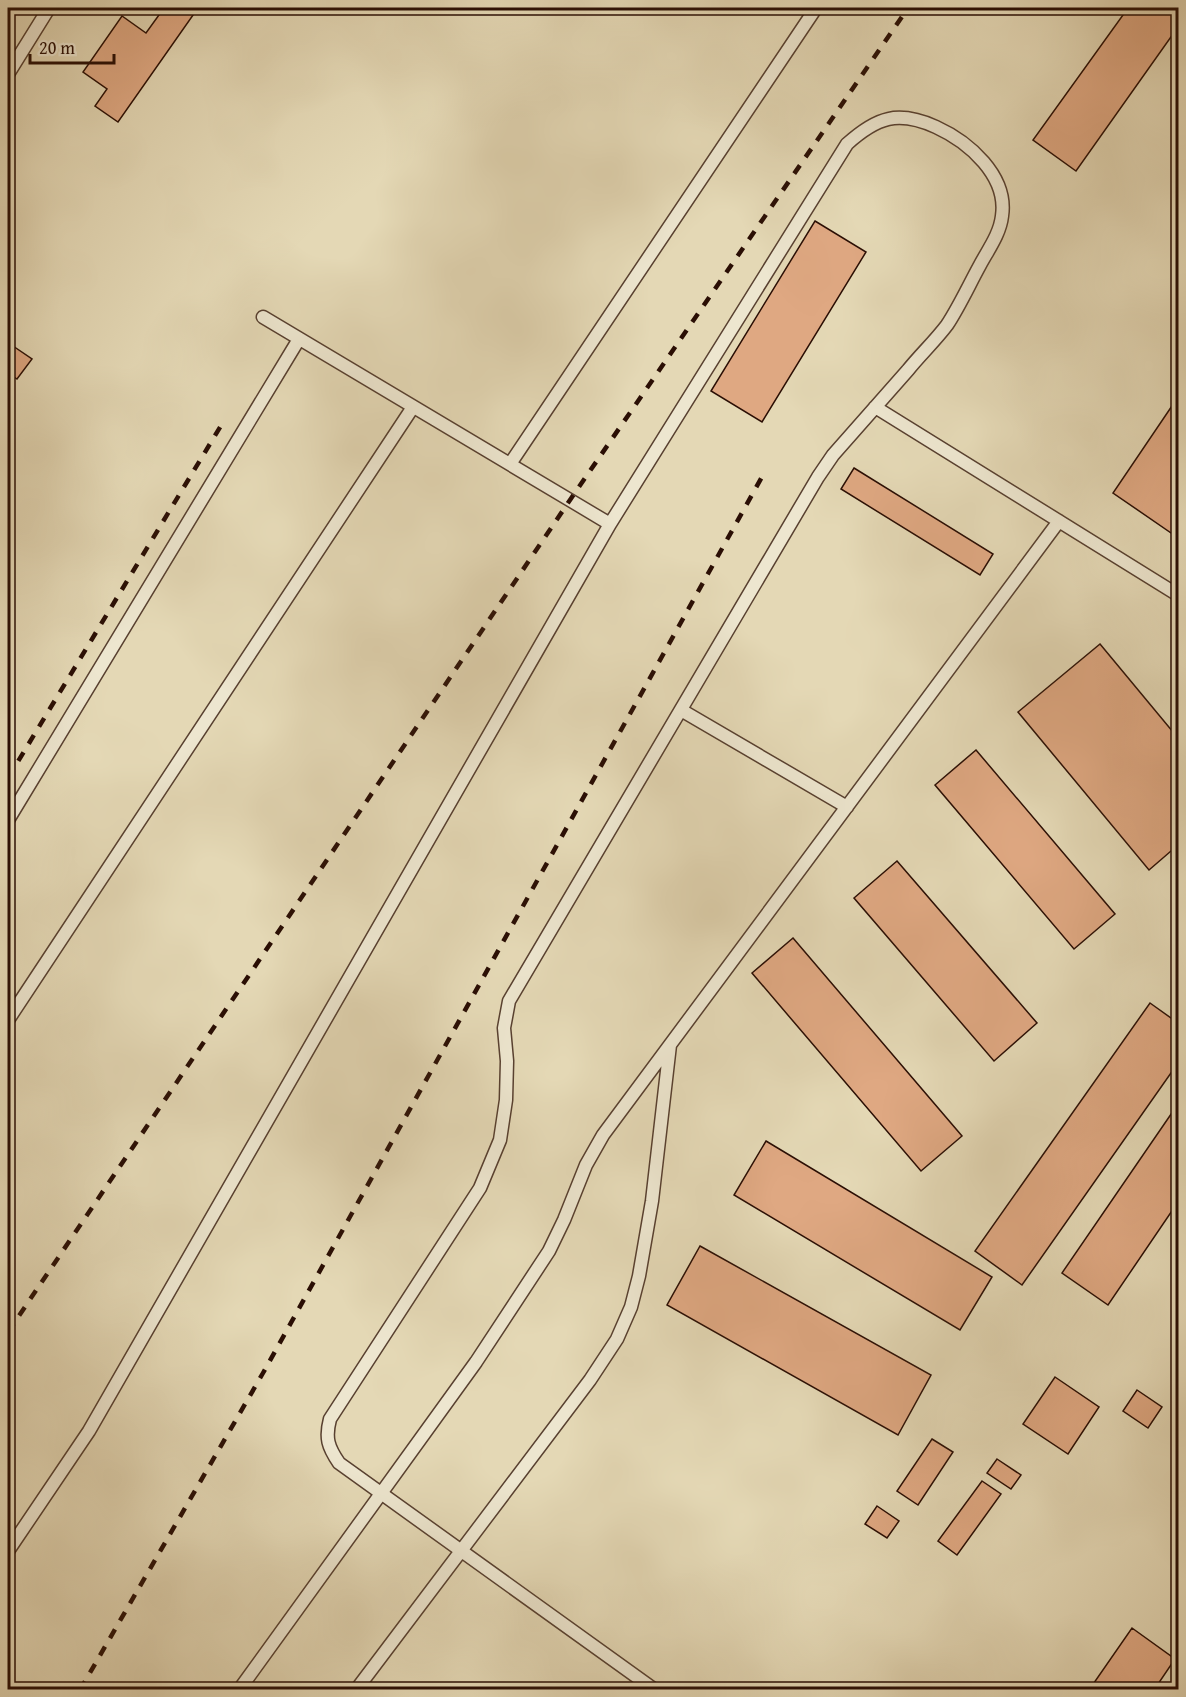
<svg xmlns="http://www.w3.org/2000/svg" width="1186" height="1697" font-family="'Gentium Book Plus',serif">
<style>
.building{fill:#dfa882;stroke:#2a0e04;stroke-width:1.5}
.lines{fill:none;stroke-linecap:round;stroke-linejoin:round}
.service-casing{stroke:#584030;stroke-width:15}
.service{stroke:#ede6cf;stroke-width:12}
.rail{stroke:#2a0e04;stroke-width:4.5;stroke-dasharray:10 10;stroke-linecap:butt}
</style>
<rect width="100%" height="100%" fill="#e4d8b5"/>
<filter id="stains"><feTurbulence type="fractalNoise" baseFrequency=".00333" numOctaves="4"/><feColorMatrix values="0 0 0 0 .2 0 0 0 0 .09 0 0 0 0 .02 0 0 0 .5 -.17"/></filter>
<radialGradient id="worn" r=".72"><stop offset=".6" stop-color="#630" stop-opacity="0"/><stop offset="1" stop-color="#630" stop-opacity=".3"/></radialGradient>
<path class="building" d="M164,8H198L118,122L95,106L107,89L83,72L122,16L146,33Z
M1128,8H1178V27L1076,171L1033,140Z
M815,221L866,252L762,422L711,391Z
M10,344L32,359L17,379L8,373V348Z
M1178,397V529L1174,535L1113,493Z
M854,468L993,554L980,575L841,489Z
M1100,644L1178,738V845L1149,870L1018,712Z
M976,750L1115,914L1074,949L935,785Z
M897,861L1037,1023L994,1061L854,898Z
M793,938L962,1136L921,1171L752,973Z
M1150,1003L1178,1023V1063L1022,1285L975,1251Z
M1178,1104V1202L1108,1305L1062,1273Z
M766,1141L992,1277L960,1330L734,1195Z
M700,1246L931,1375L898,1435L667,1305Z
M1055,1377L1099,1407L1068,1454L1023,1424Z
M1137,1390L1162,1407L1148,1428L1123,1411Z
M932,1439L953,1452L918,1505L897,1491Z
M997,1459L1021,1475L1011,1489L987,1473Z
M982,1481L1001,1494L957,1555L938,1541Z
M877,1506L899,1521L887,1538L865,1524Z
M1132,1628L1175,1659L1154,1690H1089Z"/>
<g class="lines">
<defs>
<path id="service" d="M8,74L49,8
M263,317L610,524
M875,407L1178,595
M510,464L816,8
M681,710L847,807
M8,820L299,339
M8,1020L413,407
M8,1551L89,1431L610,524L847,144C877,117 898,110 936,127C969,142 1008,176 1002,216C1000,234 988,250 980,265C969,285 959,307 947,325C935,341 920,355 908,370C883,398 858,427 833,455L818,477L509,1001L504,1028L507,1061L506,1100L500,1140L480,1188L330,1419C325,1438 328,1447 339,1463L655,1690
M239,1690L476,1362L549,1251L564,1220L586,1165L603,1135L1059,521
M356,1690L590,1380L617,1339L631,1307L639,1276L652,1201L670,1045"/>
</defs>
<use href="#service" class="service-casing"/>
<use href="#service" class="service"/>
<path class="rail" d="M8,778L222,424
M8,1332L570,500L908,8
M80,1690L263,1373L763,475"/>
</g>
<rect width="1186" height="1697" fill="none" stroke="#e4d8b5" stroke-width="30"/>
<rect x="9" y="9" width="1168" height="1679" fill="none" stroke="#2a0e04" stroke-width="3"/>
<rect x="15" y="15" width="1156" height="1667" fill="none" stroke="#2a0e04" stroke-width="1.5"/>
<path d="M30 54v9h84v-9" fill="none" stroke="#2a0e04" stroke-width="3"/>
<text x="39" y="54" font-size="18" fill="#2a0e04" stroke="#ede6cf" stroke-width="4.5" paint-order="stroke">20 m</text>
<rect width="100%" height="100%" filter="url(#stains)"/>
<rect width="100%" height="100%" fill="url(#worn)"/>
</svg>
